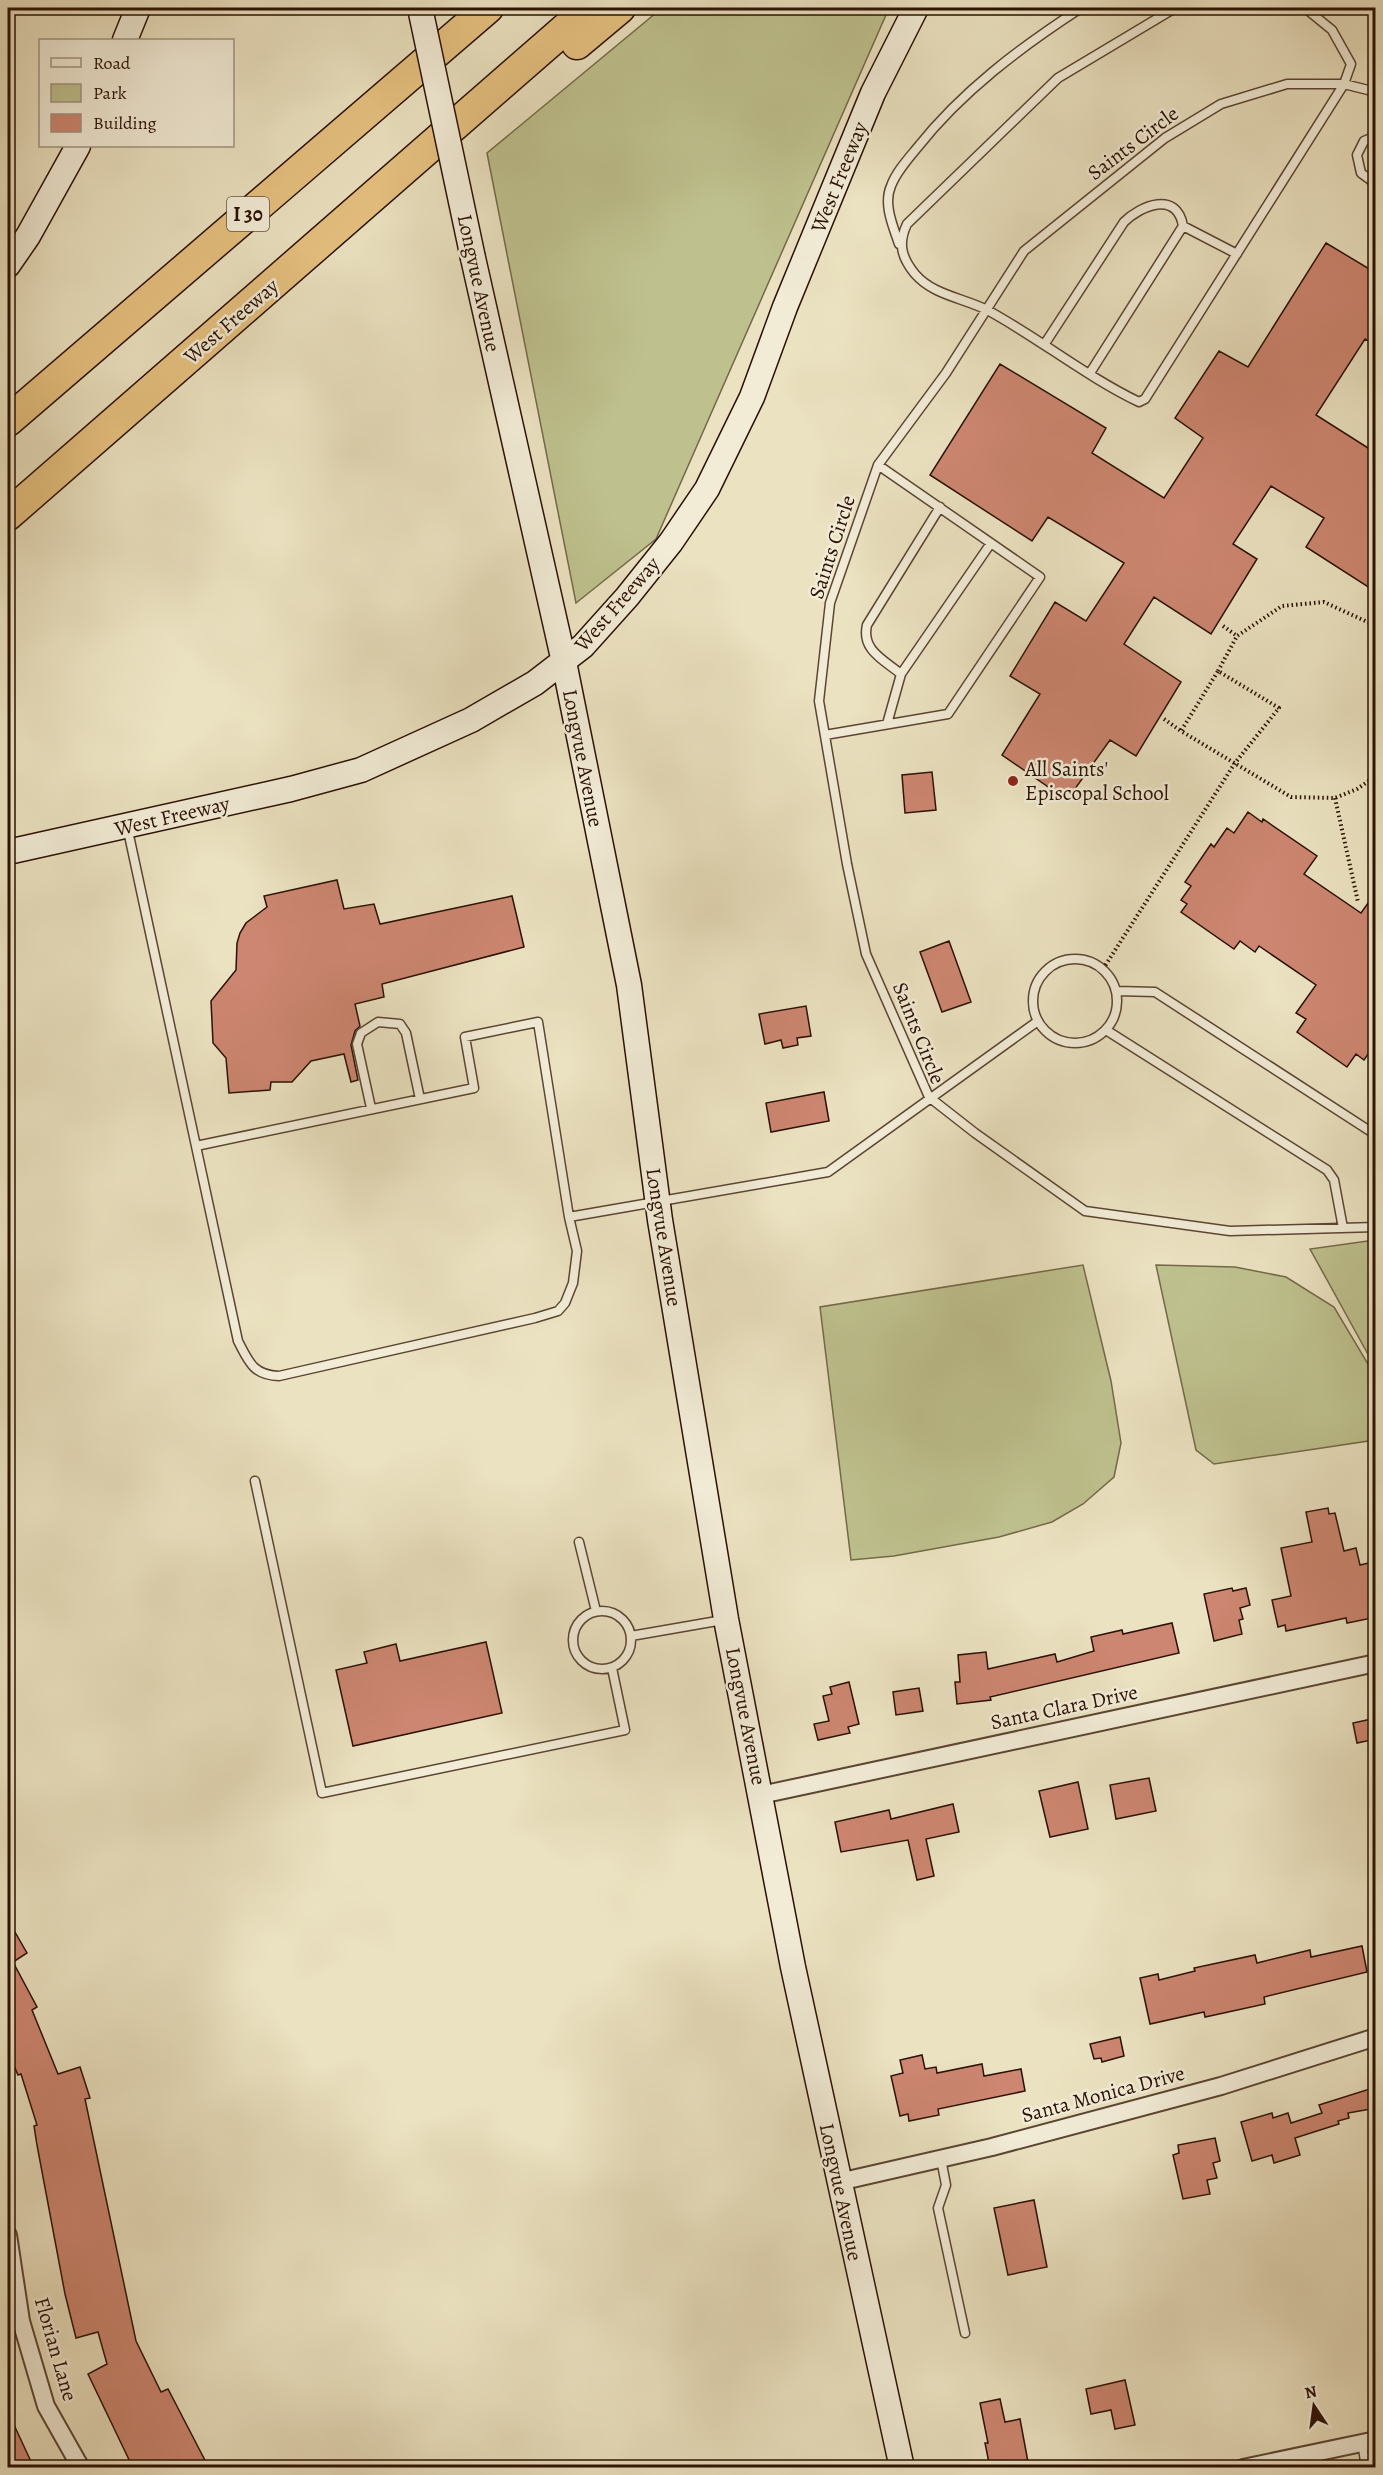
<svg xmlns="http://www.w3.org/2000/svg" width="1383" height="2475" font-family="Alegreya,serif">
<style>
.green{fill:#bec18e;stroke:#746948;stroke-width:1.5}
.building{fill:#cd8671;stroke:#2b1103;stroke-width:1.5}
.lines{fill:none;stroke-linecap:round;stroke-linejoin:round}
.lane-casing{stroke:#5b4532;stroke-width:11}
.street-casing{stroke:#5b4532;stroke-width:20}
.secondary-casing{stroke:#2b1103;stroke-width:27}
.highway-casing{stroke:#2b1103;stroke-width:33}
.path{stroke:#2b1103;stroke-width:4;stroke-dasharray:1.5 3;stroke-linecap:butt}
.lane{stroke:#f2ecd7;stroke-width:8}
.street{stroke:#f2ecd7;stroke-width:16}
.secondary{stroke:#f2ecd7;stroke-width:24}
.highway{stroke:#e6c180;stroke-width:30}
.secondary-bridge-casing{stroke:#2b1103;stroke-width:27;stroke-linecap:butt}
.secondary-bridge{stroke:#f2ecd7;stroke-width:24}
.poi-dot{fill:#8f2418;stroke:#f2ecd7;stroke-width:2}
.labels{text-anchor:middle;stroke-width:5;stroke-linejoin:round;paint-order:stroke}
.shield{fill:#f2ecd7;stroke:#675343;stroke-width:1.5}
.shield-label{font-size:20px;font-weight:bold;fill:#2b1103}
.street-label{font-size:21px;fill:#2b1103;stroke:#f2ecd7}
.poi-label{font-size:21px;fill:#2b1103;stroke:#f2ecd7;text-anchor:start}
</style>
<rect width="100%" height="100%" fill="#ebe2c1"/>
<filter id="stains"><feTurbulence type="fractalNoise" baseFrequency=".00333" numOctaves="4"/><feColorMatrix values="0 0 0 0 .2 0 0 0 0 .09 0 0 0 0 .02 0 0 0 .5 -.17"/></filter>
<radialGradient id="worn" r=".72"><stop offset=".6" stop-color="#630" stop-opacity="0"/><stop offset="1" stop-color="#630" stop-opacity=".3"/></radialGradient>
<path class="green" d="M662,8H889L656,539L576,603L487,153Z
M1375,1240H1376L1375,1367L1310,1249Z
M1083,1265L1111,1381L1121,1443L1114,1477L1083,1504L1052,1522L999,1537L894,1556L851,1560L820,1307Z
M1156,1265L1235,1267L1286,1277L1334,1307L1368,1364L1375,1392V1440L1214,1464L1196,1450Z"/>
<path class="building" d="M1326,243L1376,273V345L1365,339L1316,415L1376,453V592L1306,547L1324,518L1271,486L1233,544L1257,559L1211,634L1154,597L1124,644L1181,682L1136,756L1110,740L1067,800L1002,755L1040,694L1010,676L1055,602L1086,621L1124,563L1048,517L1032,541L930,475L1000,364L1106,428L1092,453L1164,498L1203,438L1175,418L1219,351L1248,367Z
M932,772L936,810L905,813L902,775Z
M1248,812L1262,822L1263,819L1317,856L1304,874L1361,913L1376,892V1043L1364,1060L1356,1054L1347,1067L1297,1032L1306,1019L1296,1013L1316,985L1259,946L1255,952L1240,941L1234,949L1181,912L1187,904L1181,900L1191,886L1185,882L1211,844L1214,847L1227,828L1234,833Z
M337,880L344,909L374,904L380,924L512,896L524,947L382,984L384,997L355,1004L360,1026L355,1031L351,1045L358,1080L351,1082L344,1054L311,1061L292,1082H271L270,1090L229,1093L226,1058L213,1043L211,1001L236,970L237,943L240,933L246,923L267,907L264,896Z
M949,941L971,1002L942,1012L920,952Z
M806,1006L811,1036L797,1038L798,1045L783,1048L781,1040L765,1044L759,1014Z
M824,1092L829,1121L771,1132L766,1103Z
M1328,1508L1329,1514L1335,1513L1344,1551L1356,1548L1360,1565L1373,1562L1376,1613L1371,1614L1372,1618L1347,1623L1346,1618L1286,1631L1285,1625L1278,1627L1272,1600L1291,1596L1281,1548L1312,1542L1306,1512Z
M1232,1588L1233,1591L1246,1588L1250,1605L1240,1608L1243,1619L1239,1620L1242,1634L1214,1641L1204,1594Z
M1172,1623L1179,1653L990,1697L991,1700L957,1704L955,1682H960L958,1655L986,1652L988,1669L1055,1654L1057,1662L1094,1651L1091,1637L1122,1630L1123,1634Z
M486,1642L502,1713L353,1746L336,1670L367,1663L364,1652L396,1644L400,1661Z
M849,1682L859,1724L848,1727L850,1733L818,1740L814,1724L829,1721L823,1696L832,1694L830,1687Z
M919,1688L923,1711L896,1715L893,1692Z
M1376,1718V1739L1357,1743L1353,1723Z
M1149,1778L1156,1811L1116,1819L1110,1785Z
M1078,1782L1088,1829L1050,1837L1039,1791Z
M953,1804L959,1832L926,1839L934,1876L917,1880L908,1840L841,1852L835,1822L889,1810L891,1819Z
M8,1920L27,1953L13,1962L37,2007L32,2010L58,2074L80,2067L90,2098L85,2099L136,2341L161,2392L168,2389L209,2468H133L88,2374L107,2364L98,2332L76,2338L65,2294L37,2145L34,2126L37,2125L21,2074L18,2075L11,2059L8,2060Z
M1362,1946L1367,1972L1264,1997L1265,2004L1205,2017L1204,2012L1150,2024L1140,1978L1158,1974L1159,1980L1195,1971L1194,1968L1255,1955L1257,1963L1310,1950L1311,1957Z
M1120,2037L1124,2056L1102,2062L1101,2058L1094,2059L1090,2044Z
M922,2055L925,2069L936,2067L937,2073L982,2064L984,2076L1021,2069L1025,2091L938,2109L939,2115L909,2121L908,2114L900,2116L891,2076L903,2073L900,2060Z
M1376,2087V2108L1348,2113L1349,2118L1338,2121L1339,2124L1295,2138L1300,2155L1274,2163L1272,2155L1252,2161L1241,2122L1272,2113L1273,2118L1288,2113L1291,2123L1322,2113L1319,2105Z
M1215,2138L1220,2161L1213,2163L1217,2178L1207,2180L1210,2194L1183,2199L1173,2155L1179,2153L1178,2145Z
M1034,2200L1047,2267L1008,2275L994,2208Z
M1125,2380L1135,2425L1115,2429L1111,2410L1091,2414L1086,2389Z
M1000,2399L1005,2422L1020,2419L1028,2462L990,2468L985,2443H988L980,2403Z
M8,2412L34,2468H8Z"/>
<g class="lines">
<defs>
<path id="lane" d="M1175,8L1058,78L907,224C898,243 901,257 915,274C934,296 965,298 989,311C1040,339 1087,377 1139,402L1145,399L1344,84L1351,64L1332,30L1305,8
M1376,92L1344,84H1287L1221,104L1165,138L1024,251L946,373L878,465L830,603L819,701L847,864L866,954L929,1097L975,1133L1085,1211L1230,1231L1376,1227
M1376,136L1364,141L1357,155L1361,173L1376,184
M1183,226L1237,254
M899,244C893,226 883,204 891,186C896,172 908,159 917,148C962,91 1021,47 1081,8
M1044,345L1124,222C1140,206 1177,190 1183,226L1090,373
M901,674C884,660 861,650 867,625L940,507
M887,724L901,674L991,543
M825,735L948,714L1040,577L878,465
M127,826L238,1341C249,1362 253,1375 279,1376L535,1318L558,1311L565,1303L573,1283L577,1251L569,1217L538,1022L465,1037L474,1088L196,1146
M1033 1001a42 42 0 1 1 84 0a42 42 0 1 1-84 0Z
M1117,991L1155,992L1376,1135
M1106,1030L1327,1170L1334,1180L1343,1228
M371,1108L357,1044L361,1033L378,1022L400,1024L406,1033L420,1099
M569,1217L828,1172L1038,1021
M255,1481L322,1793L625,1730L612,1668
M579,1542L596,1611
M573 1640a29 29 0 1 1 58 0a29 29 0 1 1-58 0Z
M631,1636L723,1620
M941,2159L946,2185L938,2208L965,2333
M1362,2442L1366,2468"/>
<path id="street" d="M761,1795L1376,1663
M839,2182L992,2147L1221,2086L1376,2037
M8,2235L21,2321L46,2406L81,2468
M1243,2468L1376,2440"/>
<path id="secondary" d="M125,40L138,8
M473,258L564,662L629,985L660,1220L726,1619L793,1967L902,2468
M8,265L28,236L78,146
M8,852L291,789L361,770L471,720L535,683L583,646L627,597L671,542L707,489L752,397L785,307L873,93L916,8"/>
<path id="highway" d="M577,44L620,8
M8,421L488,8
M8,515L589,8"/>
</defs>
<use href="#lane" class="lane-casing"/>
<use href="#street" class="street-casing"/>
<use href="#secondary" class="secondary-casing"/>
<use href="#highway" class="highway-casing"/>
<path class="path" d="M1223,626L1237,636
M1218,671L1237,636L1282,606L1324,602L1376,626
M1164,719L1181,731
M1335,798L1358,902
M1103,969L1235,763L1279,708L1218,671L1181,731L1291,797L1335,798L1357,789L1376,776"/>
<use href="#lane" class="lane"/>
<use href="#street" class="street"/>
<use href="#secondary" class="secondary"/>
<use href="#highway" class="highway"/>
<defs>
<path id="secondary-bridge" d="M420,8L473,258"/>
</defs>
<use href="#secondary-bridge" class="secondary-bridge-casing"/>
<use href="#secondary-bridge" class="secondary-bridge"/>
</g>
<circle class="poi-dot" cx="1013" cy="781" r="6"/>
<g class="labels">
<rect class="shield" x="227" y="197" width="42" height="34" rx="4.5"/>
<g class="shield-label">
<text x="248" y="221">I 30</text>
</g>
<g class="street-label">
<text transform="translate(1133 143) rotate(-37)" y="7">Saints Circle</text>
<text transform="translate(839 177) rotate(-68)" y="7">West Freeway</text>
<text transform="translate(479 283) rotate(78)" y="7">Longvue Avenue</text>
<text transform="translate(231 321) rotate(-41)" y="7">West Freeway</text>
<text transform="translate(832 547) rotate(-72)" y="7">Saints Circle</text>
<text transform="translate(617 604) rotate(-49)" y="7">West Freeway</text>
<text transform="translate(583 758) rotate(79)" y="7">Longvue Avenue</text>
<text transform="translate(172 816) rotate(-13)" y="7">West Freeway</text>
<text transform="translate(919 1033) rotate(68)" y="7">Saints Circle</text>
<text transform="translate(664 1237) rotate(81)" y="7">Longvue Avenue</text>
<text transform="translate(1064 1707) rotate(-12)" y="7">Santa Clara Drive</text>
<text transform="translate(746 1716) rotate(79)" y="7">Longvue Avenue</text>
<text transform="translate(1103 2094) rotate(-15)" y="7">Santa Monica Drive</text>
<text transform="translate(841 2192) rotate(78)" y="7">Longvue Avenue</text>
<text transform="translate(56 2349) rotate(74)" y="7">Florian Lane</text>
</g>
<g class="poi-label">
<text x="1025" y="776">All Saints'<tspan x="1025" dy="24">Episcopal School</tspan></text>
</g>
</g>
<rect width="1383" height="2475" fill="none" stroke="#ebe2c1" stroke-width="30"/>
<rect x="9" y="9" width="1365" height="2457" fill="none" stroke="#2b1103" stroke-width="3"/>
<rect x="15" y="15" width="1353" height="2445" fill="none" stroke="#2b1103" stroke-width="1.5"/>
<rect x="39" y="39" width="195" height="108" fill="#f2ecd7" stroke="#a29482" stroke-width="1.5"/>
<rect x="51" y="58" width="30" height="9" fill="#f2ecd7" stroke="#a29482" stroke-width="1.5"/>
<text x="93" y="69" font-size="18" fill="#2b1103">Road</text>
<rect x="51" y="84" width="30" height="18" fill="#bec18e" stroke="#a29482" stroke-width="1.5"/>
<text x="93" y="99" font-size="18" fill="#2b1103">Park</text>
<rect x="51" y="114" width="30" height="18" fill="#cd8671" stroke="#a29482" stroke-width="1.5"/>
<text x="93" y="129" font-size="18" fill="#2b1103">Building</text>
<g transform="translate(1314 2406) rotate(347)" stroke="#f2ecd7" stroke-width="4.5" paint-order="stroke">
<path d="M0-4.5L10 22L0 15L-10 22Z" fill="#2b1103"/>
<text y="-9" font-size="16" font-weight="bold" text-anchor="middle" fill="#2b1103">N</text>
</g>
<rect width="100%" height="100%" filter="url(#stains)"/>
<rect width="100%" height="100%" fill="url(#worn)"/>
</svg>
